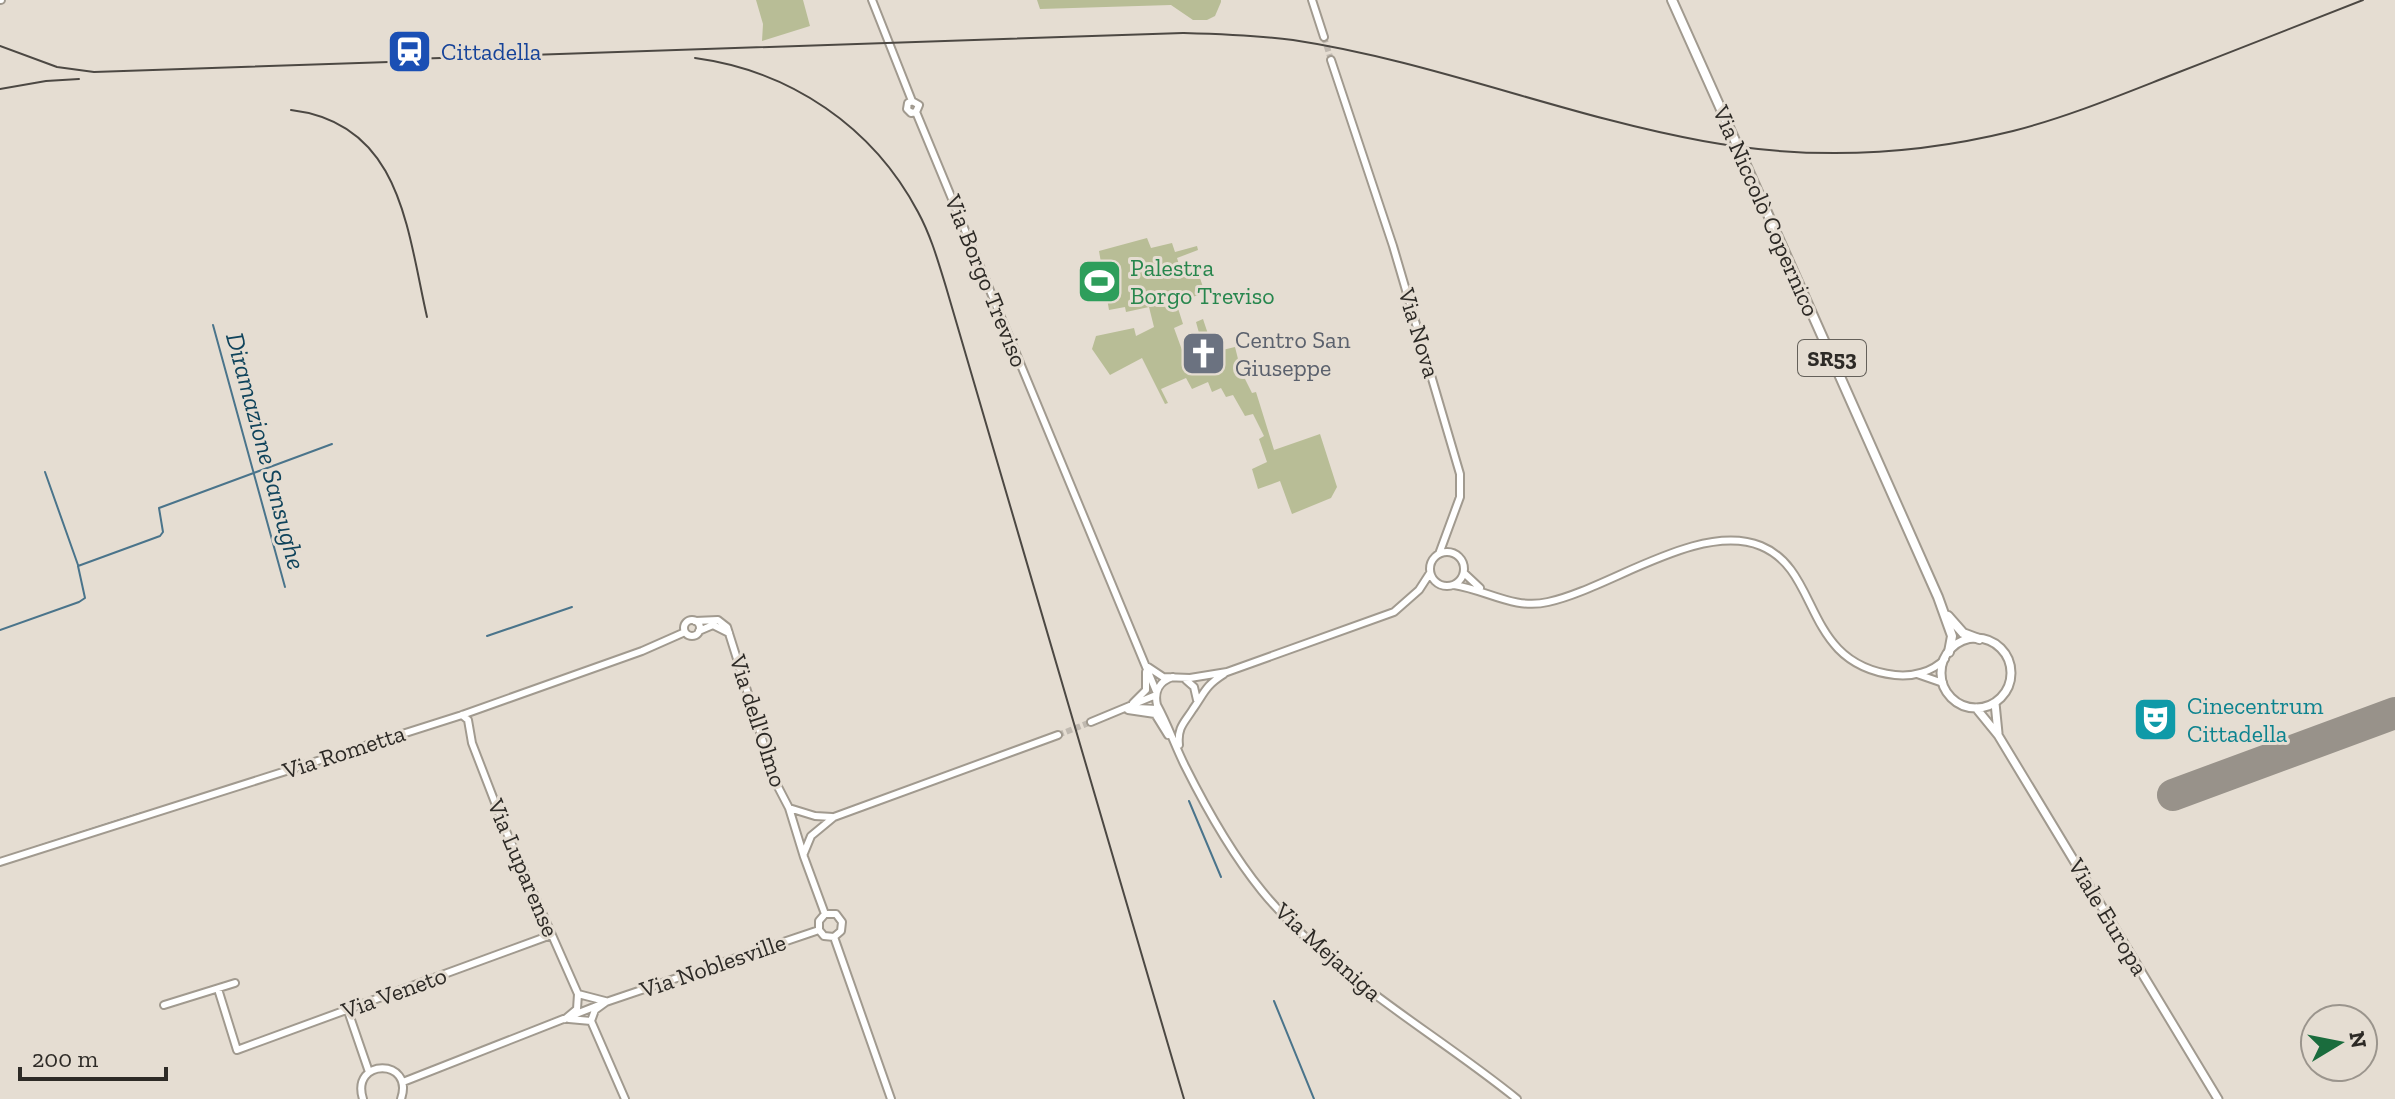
<svg xmlns="http://www.w3.org/2000/svg" width="2395" height="1099" font-family="'Zilla Slab',serif">
<style>
.green{fill:#b8bd96}
.lines{fill:none;stroke-linecap:round;stroke-linejoin:round}
.stream{stroke:#4a748b;stroke-width:2}
.runway{stroke:#98928a;stroke-width:32}
.secondary-tunnel{stroke:#c0b9b0;stroke-width:6;stroke-dasharray:6 3;stroke-linecap:butt}
.secondary-casing{stroke:#a19a8f;stroke-width:10}
.primary-casing{stroke:#a19a8f;stroke-width:11}
.highway-casing{stroke:#a19a8f;stroke-width:12}
.secondary{stroke:#fff;stroke-width:6}
.primary{stroke:#fff;stroke-width:7}
.highway{stroke:#fff;stroke-width:8}
.rail{stroke:#4c4843;stroke-width:2}
.highway-bridge-casing{stroke:#a19a8f;stroke-width:12;stroke-linecap:butt}
.highway-bridge{stroke:#fff;stroke-width:8}
.labels{text-anchor:middle;stroke-width:6;stroke-linejoin:round;paint-order:stroke}
.shield{fill:#e5ddd2;stroke:#64605a;stroke-width:2}
.shield-label{font-size:22px;font-weight:bold;fill:#2d2a26}
.transit-label{font-size:24px;fill:#164399;stroke:#e5ddd2;text-anchor:start}
.street-label{font-size:24px;fill:#2d2a26;stroke:#e5ddd2}
.leisure-label{font-size:24px;fill:#27864d;stroke:#e5ddd2;text-anchor:start}
.worship-label{font-size:24px;fill:#5b616d;stroke:#e5ddd2;text-anchor:start}
.culture-label{font-size:24px;fill:#0d838f;stroke:#e5ddd2;text-anchor:start}
.water-label{font-size:26px;font-style:italic;fill:#0f435b;stroke:#e5ddd2}
</style>
<rect width="100%" height="100%" fill="#e5ddd2"/>
<path class="green" d="M756,0H803L810,26L762,41L763,24Z
M1037,0H1221V2L1215,16L1207,20H1193L1171,5L1040,9Z
M1147,238L1151,248L1172,243L1175,252L1197,246L1198,250L1177,258L1182,274L1197,269L1205,293L1176,302L1183,324L1174,328L1182,350L1202,344L1196,322L1203,319L1210,340H1214L1216,344L1190,352L1195,369L1203,374L1217,362L1214,352L1235,347L1241,371L1252,393L1256,392L1274,450L1320,434L1337,487L1331,498L1292,514L1280,481L1258,489L1252,469L1267,462L1259,439L1264,436L1253,414L1245,416L1233,395L1226,397L1221,388L1212,392L1208,382L1192,389L1186,378L1161,389L1168,403L1165,404L1142,358L1110,375L1092,349L1096,336L1134,328L1136,336L1154,327L1149,307L1126,312L1125,307L1109,310L1099,251Z"/>
<g class="lines">
<path class="stream" d="M213,325L285,587
M45,472L78,565
M0,630L79,602L85,598L78,566L160,536L163,532L159,508L332,444
M487,636L572,607
M1189,801L1221,877
M36,847L142,813
M1274,1001L1314,1099"/>
<path class="runway" d="M2173,795L2395,713"/>
<path class="secondary-tunnel" d="M1324,37L1331,60
M1058,735L1091,722"/>
<defs>
<path id="secondary" d="M0,0H1
M872,0L912,101L919,105L916,112L1156,691
M1312,0L1324,37
M1331,60L1393,246L1460,474V497L1439,554
M912,101L908,103L907,109L911,113L916,112
M1430 569a17 17 0 1 1 34 0a17 17 0 1 1-34 0Z
M1464,573L1480,588
M1454,585C1487,590 1514,610 1548,602C1609,589 1699,521 1761,546C1822,571 1802,664 1895,675C1913,677 1932,672 1945,659
M684 628a8 8 0 1 1 16 0a8 8 0 1 1-16 0Z
M695,621L718,620L727,627L776,783L789,808L804,857L825,914
M699,631L713,625L729,633
M1148,667L1163,677L1190,678L1227,672L1394,612L1419,590L1430,573
M1917,674L1943,683
M1173,677C1159,681 1154,692 1157,705C1168,725 1175,746 1185,766C1207,810 1231,853 1262,891C1332,977 1432,1030 1517,1099
M1186,680L1194,687L1197,700
M1133,703L1146,690V672
M1136,708L1158,709
M1128,710L1155,714L1168,735
M462,715L468,720L472,743L506,831L578,994L577,1009L565,1019
M1091,722L1156,695
M1179,745C1177,727 1185,722 1193,709C1205,692 1205,686 1224,674
M789,808L815,816L832,817
M804,853L811,836L834,817L1058,735
M0,862L462,715L642,651L685,632
M825,914H836L842,922L841,931L834,937
M825,914L819,921V930L824,936L834,937
M834,937L891,1099
M218,989L237,1050L551,935
M578,994L605,1001
M164,1005L235,983
M348,1011L369,1072
M569,1019L591,1021
M591,1021L595,1010L606,1002L819,930
M591,1021L625,1099
M403,1082L599,1005
M363,1099C350,1058 415,1058 401,1099"/>
<path id="primary" d="M1941 673a35 35 0 1 1 70 0a35 35 0 1 1-70 0Z
M1995,703L1998,733
M1976,708L1998,735L2218,1099"/>
<path id="highway" d="M1672,0L1728,125
M1742,156L1938,597L1952,636L1949,652
M1948,616L1963,633L1979,639"/>
</defs>
<use href="#secondary" class="secondary-casing"/>
<use href="#primary" class="primary-casing"/>
<use href="#highway" class="highway-casing"/>
<use href="#secondary" class="secondary"/>
<use href="#primary" class="primary"/>
<use href="#highway" class="highway"/>
<path class="rail" d="M0,46L57,67L94,72L419,61
M695,58C791,71 873,127 918,212C931,236 938,261 946,287L1184,1099
M410,59L1183,33C1219,34 1256,35 1293,40C1432,61 1565,116 1703,141C1806,160 1912,156 2013,131C2067,117 2118,96 2169,76C2234,51 2299,25 2363,0
M0,89L46,81L79,79
M291,110C401,123 407,229 427,317"/>
<defs>
<path id="highway-bridge" d="M1728,125L1742,156"/>
</defs>
<use href="#highway-bridge" class="highway-bridge-casing"/>
<use href="#highway-bridge" class="highway-bridge"/>
</g>
<defs>
<symbol id="station-square" viewBox="-11 -11 22 22"><rect x="-9" y="-9" width="18" height="18" rx="4" fill="#1a4fb4" stroke="#e5ddd2"/><path d="M-3-6H3Q5-6 5-4V2Q5 4 3 4L4.5 6H3L1.5 4h-3L-3 6H-4.5L-3 4Q-5 4-5 2V-4Q-5-6-3-6ZM-3.5-4v3h7v-3ZM-3.5 1v1.5H-2V1ZM2 1v1.5H3.5V1Z" fill="#fff"/></symbol>
<symbol id="stadium-square" viewBox="-11 -11 22 22"><rect x="-9" y="-9" width="18" height="18" rx="4" fill="#2e9e5b" stroke="#e5ddd2"/><path d="M0-5a6.5 5 0 1 0 0 10a6.5 5 0 1 0 0-10ZM-3.5-1.8h7v3.6h-7Z" fill="#fff"/></symbol>
<symbol id="church-square" viewBox="-11 -11 22 22"><rect x="-9" y="-9" width="18" height="18" rx="4" fill="#6b7280" stroke="#e5ddd2"/><path d="M-1.2-6h2.4v3.5h3.3v2.4h-3.3V6h-2.4V-.1h-3.3v-2.4h3.3Z" fill="#fff"/></symbol>
<symbol id="theatre-square" viewBox="-11 -11 22 22"><rect x="-9" y="-9" width="18" height="18" rx="4" fill="#0f9aa8" stroke="#e5ddd2"/><path d="M-5-5.5Q0-4 5-5.5V0Q5 5 0 6Q-5 5-5 0ZM-3.3-2.5H-1v1.5H-3.3ZM1-2.5H3.3v1.5H1ZM-2.8 1Q0 5.5 2.8 1Z" fill="#fff"/></symbol>
</defs>
<g fill-rule="evenodd">
<use href="#station-square" x="384" y="26" width="51" height="51"/>
<use href="#stadium-square" x="1074" y="256" width="51" height="51"/>
<use href="#church-square" x="1178" y="328" width="51" height="51"/>
<use href="#theatre-square" x="2130" y="694" width="51" height="51"/>
</g>
<g class="labels">
<rect class="shield" x="1798" y="340" width="68" height="36" rx="6"/>
<g class="shield-label">
<text x="1832" y="366">SR53</text>
</g>
<g class="transit-label">
<text x="441" y="60">Cittadella</text>
</g>
<g class="street-label">
<text transform="translate(1766 211) rotate(66)" y="8">Via Niccolò Copernico</text>
<text transform="translate(986 281) rotate(68)" y="8">Via Borgo Treviso</text>
<text transform="translate(1419 333) rotate(73)" y="8">Via Nova</text>
<text transform="translate(758 721) rotate(72)" y="8">Via dell'Olmo</text>
<text transform="translate(344 752) rotate(-18)" y="8">Via Rometta</text>
<text transform="translate(523 868) rotate(67)" y="8">Via Luparense</text>
<text transform="translate(2108 917) rotate(59)" y="8">Viale Europa</text>
<text transform="translate(1328 952) rotate(42)" y="8">Via Mejaniga</text>
<text transform="translate(713 966) rotate(-19)" y="8">Via Noblesville</text>
<text transform="translate(394 993) rotate(-20)" y="8">Via Veneto</text>
</g>
<g class="leisure-label">
<text x="1130" y="276">Palestra<tspan x="1130" dy="28">Borgo Treviso</tspan></text>
</g>
<g class="worship-label">
<text x="1235" y="348">Centro San<tspan x="1235" dy="28">Giuseppe</tspan></text>
</g>
<g class="culture-label">
<text x="2187" y="714">Cinecentrum<tspan x="2187" dy="28">Cittadella</tspan></text>
</g>
<g class="water-label">
<text transform="translate(266 451) rotate(75)" y="9">Diramazione Sansughe</text>
</g>
</g>
<g transform="translate(2339 1043) rotate(80)"><circle r="38" fill="#e5ddd2" stroke="#9b958d" stroke-width="2"/>
<path d="M0-6L14 30L0 20L-14 30Z" fill="#1a6c3d"/>
<text y="-12" font-size="22" font-weight="bold" text-anchor="middle" fill="#2d2a26">N</text>
</g>
<path d="M20 1067v12h146v-12" fill="none" stroke="#2d2a26" stroke-width="4"/>
<text x="32" y="1067" font-size="24" fill="#2d2a26" stroke="#e5ddd2" stroke-width="6" paint-order="stroke">200 m</text>
</svg>
